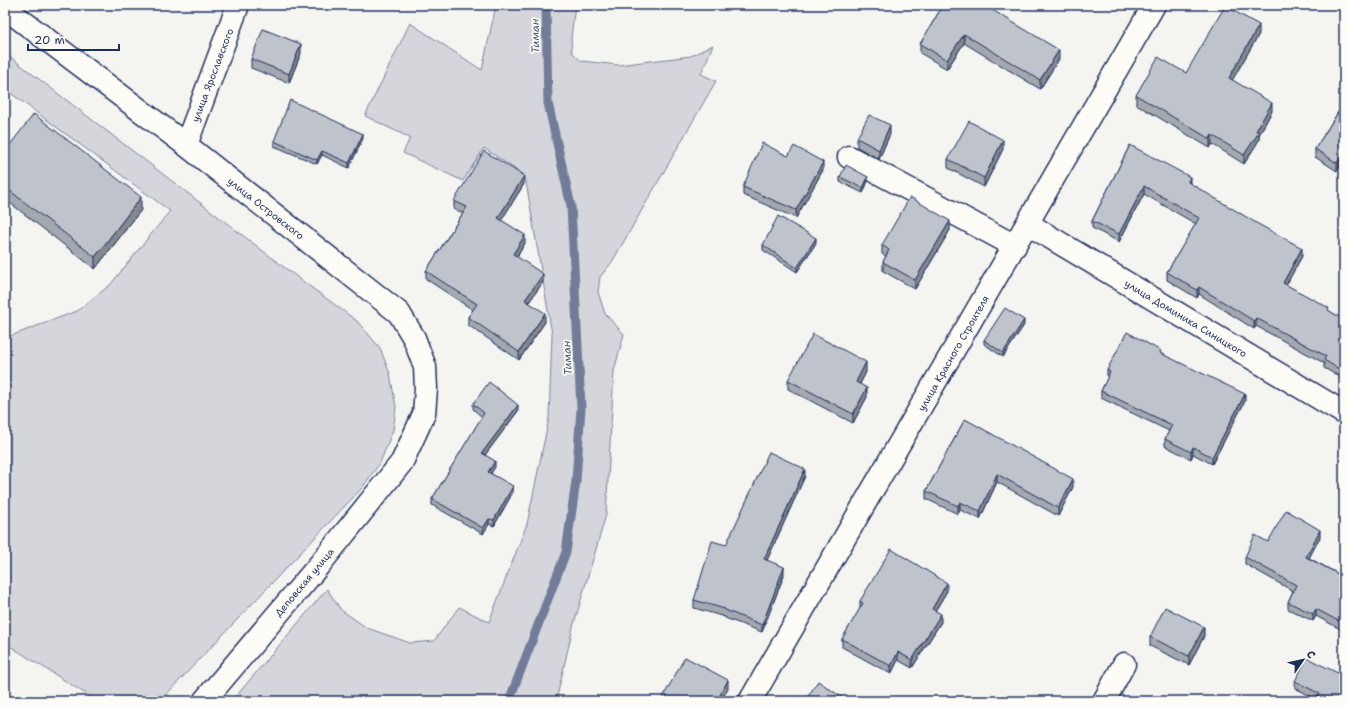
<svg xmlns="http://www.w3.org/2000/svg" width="1349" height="706" font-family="'Shantell Sans',sans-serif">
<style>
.green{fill:#d4d6db;stroke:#78829c}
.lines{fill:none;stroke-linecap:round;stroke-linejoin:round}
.stream{stroke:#717c98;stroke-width:9}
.minor-casing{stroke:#1b2f5e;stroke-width:25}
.minor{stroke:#fdfcf7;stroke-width:22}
.wall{fill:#a4a8af;stroke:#1b2f5e}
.shaded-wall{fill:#86888f;stroke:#1b2f5e}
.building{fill:#bfc3cc;stroke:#1b2f5e}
.labels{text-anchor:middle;stroke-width:3.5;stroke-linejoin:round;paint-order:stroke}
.street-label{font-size:10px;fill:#1b2f5e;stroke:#fdfcf7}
.water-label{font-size:11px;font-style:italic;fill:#46567b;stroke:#fdfcf7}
</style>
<rect width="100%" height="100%" fill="#f4f4f1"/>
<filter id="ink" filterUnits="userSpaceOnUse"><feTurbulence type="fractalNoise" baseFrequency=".025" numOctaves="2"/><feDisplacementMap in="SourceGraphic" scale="8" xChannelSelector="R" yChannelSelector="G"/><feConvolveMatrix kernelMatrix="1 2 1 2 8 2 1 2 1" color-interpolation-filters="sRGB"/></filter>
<g filter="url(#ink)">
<path class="green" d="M496,5H575L571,38L572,52L581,61L618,65L691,56L713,45L701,74L716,81L612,262L600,277L598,292L605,314L624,334L614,371L606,515L573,627L556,701H232L327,589L341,610L367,628L410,643L434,641L459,607L489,622L527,524L549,418L552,334L525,176L484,148L463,181L403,153L410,138L365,116L410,23L482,70Z
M5,53L297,277L357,321L380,348L390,374L396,407L393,430L380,463L362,488L160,701H97L5,643V338L77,311L110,285L170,211L5,89Z"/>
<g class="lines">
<path class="stream" d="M509,701L566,552L576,481L581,408L571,206L548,103L546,5"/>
<defs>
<path id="minor" d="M5,8L186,145L399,313L414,338L425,367L426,389L424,414L402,462L320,564L204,701
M186,145L238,5
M849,157L1015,246
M1028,224L1344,413
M750,701L1154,5
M1104,701L1124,664"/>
</defs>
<use href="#minor" class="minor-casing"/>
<use href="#minor" class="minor"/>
</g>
<path class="wall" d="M731,5H741L738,10Z
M845,5H854L853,8Z
M943,5L1059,59L1040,89L964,43L947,69L920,53V44Z
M1259,34L1232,80L1272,111L1259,135V140L1244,164L1212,144L1210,148L1136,104V95L1186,73Z
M301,53L289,83L251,68V59Z
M1344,93V160L1337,171L1315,157V149L1340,109L1339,108V100Z
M890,134L879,159L857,147V138Z
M363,138L349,168L322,155L317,164L274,146V141Z
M1130,145L1302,256L1286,285L1344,320V379L1324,368V363L1256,326L1254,329L1199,294L1197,298L1167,280V272L1196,224L1144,194L1119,242L1092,228V221Z
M1003,149L984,187L948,168V159Z
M5,151L141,210L95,269L5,199Z
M823,170L796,218L743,195V187Z
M840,177L868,181L863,193L840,182Z
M524,184L501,220L525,243L517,257L543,282L529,302L545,322L519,360L468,325V317L473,310L426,279V271L463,213L454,209V201Z
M950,230L915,289L883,271V262L886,256L882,254V245Z
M816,243L797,272L763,250V245Z
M1024,325L1003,357L984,344V340Z
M1161,354L1245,401L1212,464L1193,454L1191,459L1165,446V439L1169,431L1101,398V391L1108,377H1107V370Z
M866,372L860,384L867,397L853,423L788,389V380Z
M473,404L518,411L485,455L495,467L491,473L513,492L494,526L489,524L483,534L432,505V499L482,417L473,409Z
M965,419L1073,487L1058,516L997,482L980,519L960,510L958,514L926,499V491Z
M805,476L767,560L784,575L762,632L725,618V617L694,608V600L726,545Z
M1320,537L1309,558L1344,577V631L1316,616L1313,621L1288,609V602L1293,591L1245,564V557L1268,542Z
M947,591L935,611L941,622L912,668L898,660L891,674L842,647V639L860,609V601Z
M1204,636L1189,665L1150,646V637Z
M1344,676L1316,699L1295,688V681Z"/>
<path class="shaded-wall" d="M738,5H741L738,10Z
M1259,25V34L1229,86V78Z
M964,34V43L947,69V60Z
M301,44V53L289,83V74Z
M1059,50V59L1040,89V80Z
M1272,103V111L1259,135V140L1244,164V155L1256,131Z
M890,125V134L879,159V150Z
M363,134V138L349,168V163Z
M1212,135V144L1210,148V139Z
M1003,140V149L984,187V178Z
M322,151V155L317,164V160Z
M1344,152V160L1337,171V163Z
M823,162V170L796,218V210Z
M524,176V184L498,226V218Z
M868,177V181L863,193V188Z
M1190,177V184L1188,182Z
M1144,186V194L1119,242V234Z
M141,197V210L95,269V257Z
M950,221V230L915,289V280Z
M525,235V243L513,262V254Z
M816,238V243L797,272V268Z
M1302,248V256L1283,291V283Z
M543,274V282L525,308V300Z
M1199,287V294L1197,298V290Z
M545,313V322L519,360V352Z
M1256,318V326L1254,329V321Z
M1024,320V325L1003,357V353Z
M866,362V372L856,391V382Z
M867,388V397L853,423V414Z
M1245,394V401L1212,464V457Z
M518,405V411L482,459V453Z
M1193,447V454L1191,459V452Z
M495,461V467L488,478V472Z
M805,469V476L764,567V559Z
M997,474V482L980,519V511Z
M1073,479V487L1058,516V508Z
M513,486V492L494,526V520Z
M960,502V510L958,514V506Z
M489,519V524L483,534V528Z
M1320,530V537L1306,564V557Z
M784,567V575L762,632V625Z
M947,583V591L932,616V609Z
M1316,609V616L1313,621V614Z
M941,614V622L912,668V660Z
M1204,627V636L1189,665V656Z
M898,652V660L891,674V666Z
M728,680V688L721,701H717Z"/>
<path class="building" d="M943,5H984L1059,50L1040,80L964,34L947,60L920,44Z
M1225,6L1259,25L1229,78L1272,103L1256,131L1259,132L1244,155L1212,135L1210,139L1136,95L1158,57L1186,73Z
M263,29L301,44L289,74L251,59Z
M1344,93V152L1337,163L1315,149L1344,103L1339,100Z
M290,100L363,134L349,163L322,151L317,160L274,141Z
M34,114L141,197L95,257L5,187V151Z
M869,115L890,125L879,150L857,138Z
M969,121L1003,140L984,178L948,159Z
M762,143L788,156L794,146L823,162L796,210L743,187Z
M1130,145L1190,177L1188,182L1258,224L1302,248L1283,283L1329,308L1328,310L1344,320V372L1324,360L1326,356L1256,318L1254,321L1199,287L1197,290L1167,272L1199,218L1144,186L1119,234L1092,221Z
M484,151L524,176L498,218L525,235L513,254L543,274L525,300L545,313L519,352L468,317L477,304L426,271L467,207L454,201Z
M846,165L868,177L863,188L840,177Z
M910,197L950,221L915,280L883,262L889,250L882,245Z
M778,216L816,238L797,268L763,245Z
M1005,308L1024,320L1003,353L984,340Z
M1127,332L1161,351L1160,353L1245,394L1212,457L1193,447L1191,452L1165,439L1172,425L1101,391L1110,372L1107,370Z
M813,334L866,362L856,382L867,388L853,414L788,380Z
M489,382L518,405L482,453L495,461L488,472L513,486L494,520L489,519L483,528L432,499L484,413L473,404Z
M965,419L1073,479L1058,508L997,474L980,511L960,502L958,506L926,491Z
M769,452L805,469L764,559L784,567L762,625L725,610V609L694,600L712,541L726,545Z
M1286,510L1320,530L1306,557L1344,577V624L1316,609L1313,614L1288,602L1296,585L1245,557L1255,535L1268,542Z
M891,549L947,583L932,609L941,614L912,660L898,652L891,666L842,639L863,603L860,601Z
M1165,607L1204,627L1189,656L1150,637Z
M685,657L728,680L717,701H666L662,699Z
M1307,658L1344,676V701H1316L1320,694L1295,681Z
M818,681L847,701H805Z"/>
</g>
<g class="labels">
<g class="street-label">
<text transform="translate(212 75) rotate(-69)" y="4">улица Ярославского</text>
<text transform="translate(266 208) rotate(38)" y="4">улица Островского</text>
<text transform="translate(1186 318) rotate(31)" y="4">улица Доминика Синицкого</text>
<text transform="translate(953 353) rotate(-60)" y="4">улица Красного Строителя</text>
<text transform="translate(304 582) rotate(-50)" y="4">Деповская улица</text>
</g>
<g class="water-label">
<text transform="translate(535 36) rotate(-91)" y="4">Тиман</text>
<text transform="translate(567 358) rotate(-93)" y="4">Тиман</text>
</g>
</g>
<rect width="1349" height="706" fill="none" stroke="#fdfcf7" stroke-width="20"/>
<rect x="10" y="10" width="1329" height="686" fill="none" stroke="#1b2f5e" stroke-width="1.5" filter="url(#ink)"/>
<g transform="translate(1303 660) rotate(56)" stroke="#fdfcf7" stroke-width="3" paint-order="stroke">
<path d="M0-3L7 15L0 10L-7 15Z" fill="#1b2f5e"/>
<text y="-6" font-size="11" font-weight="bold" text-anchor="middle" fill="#1b2f5e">С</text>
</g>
<path d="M28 44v6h91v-6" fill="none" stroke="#1b2f5e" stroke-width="2"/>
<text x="34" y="44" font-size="12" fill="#1b2f5e" stroke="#fdfcf7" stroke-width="3" paint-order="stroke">20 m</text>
</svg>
